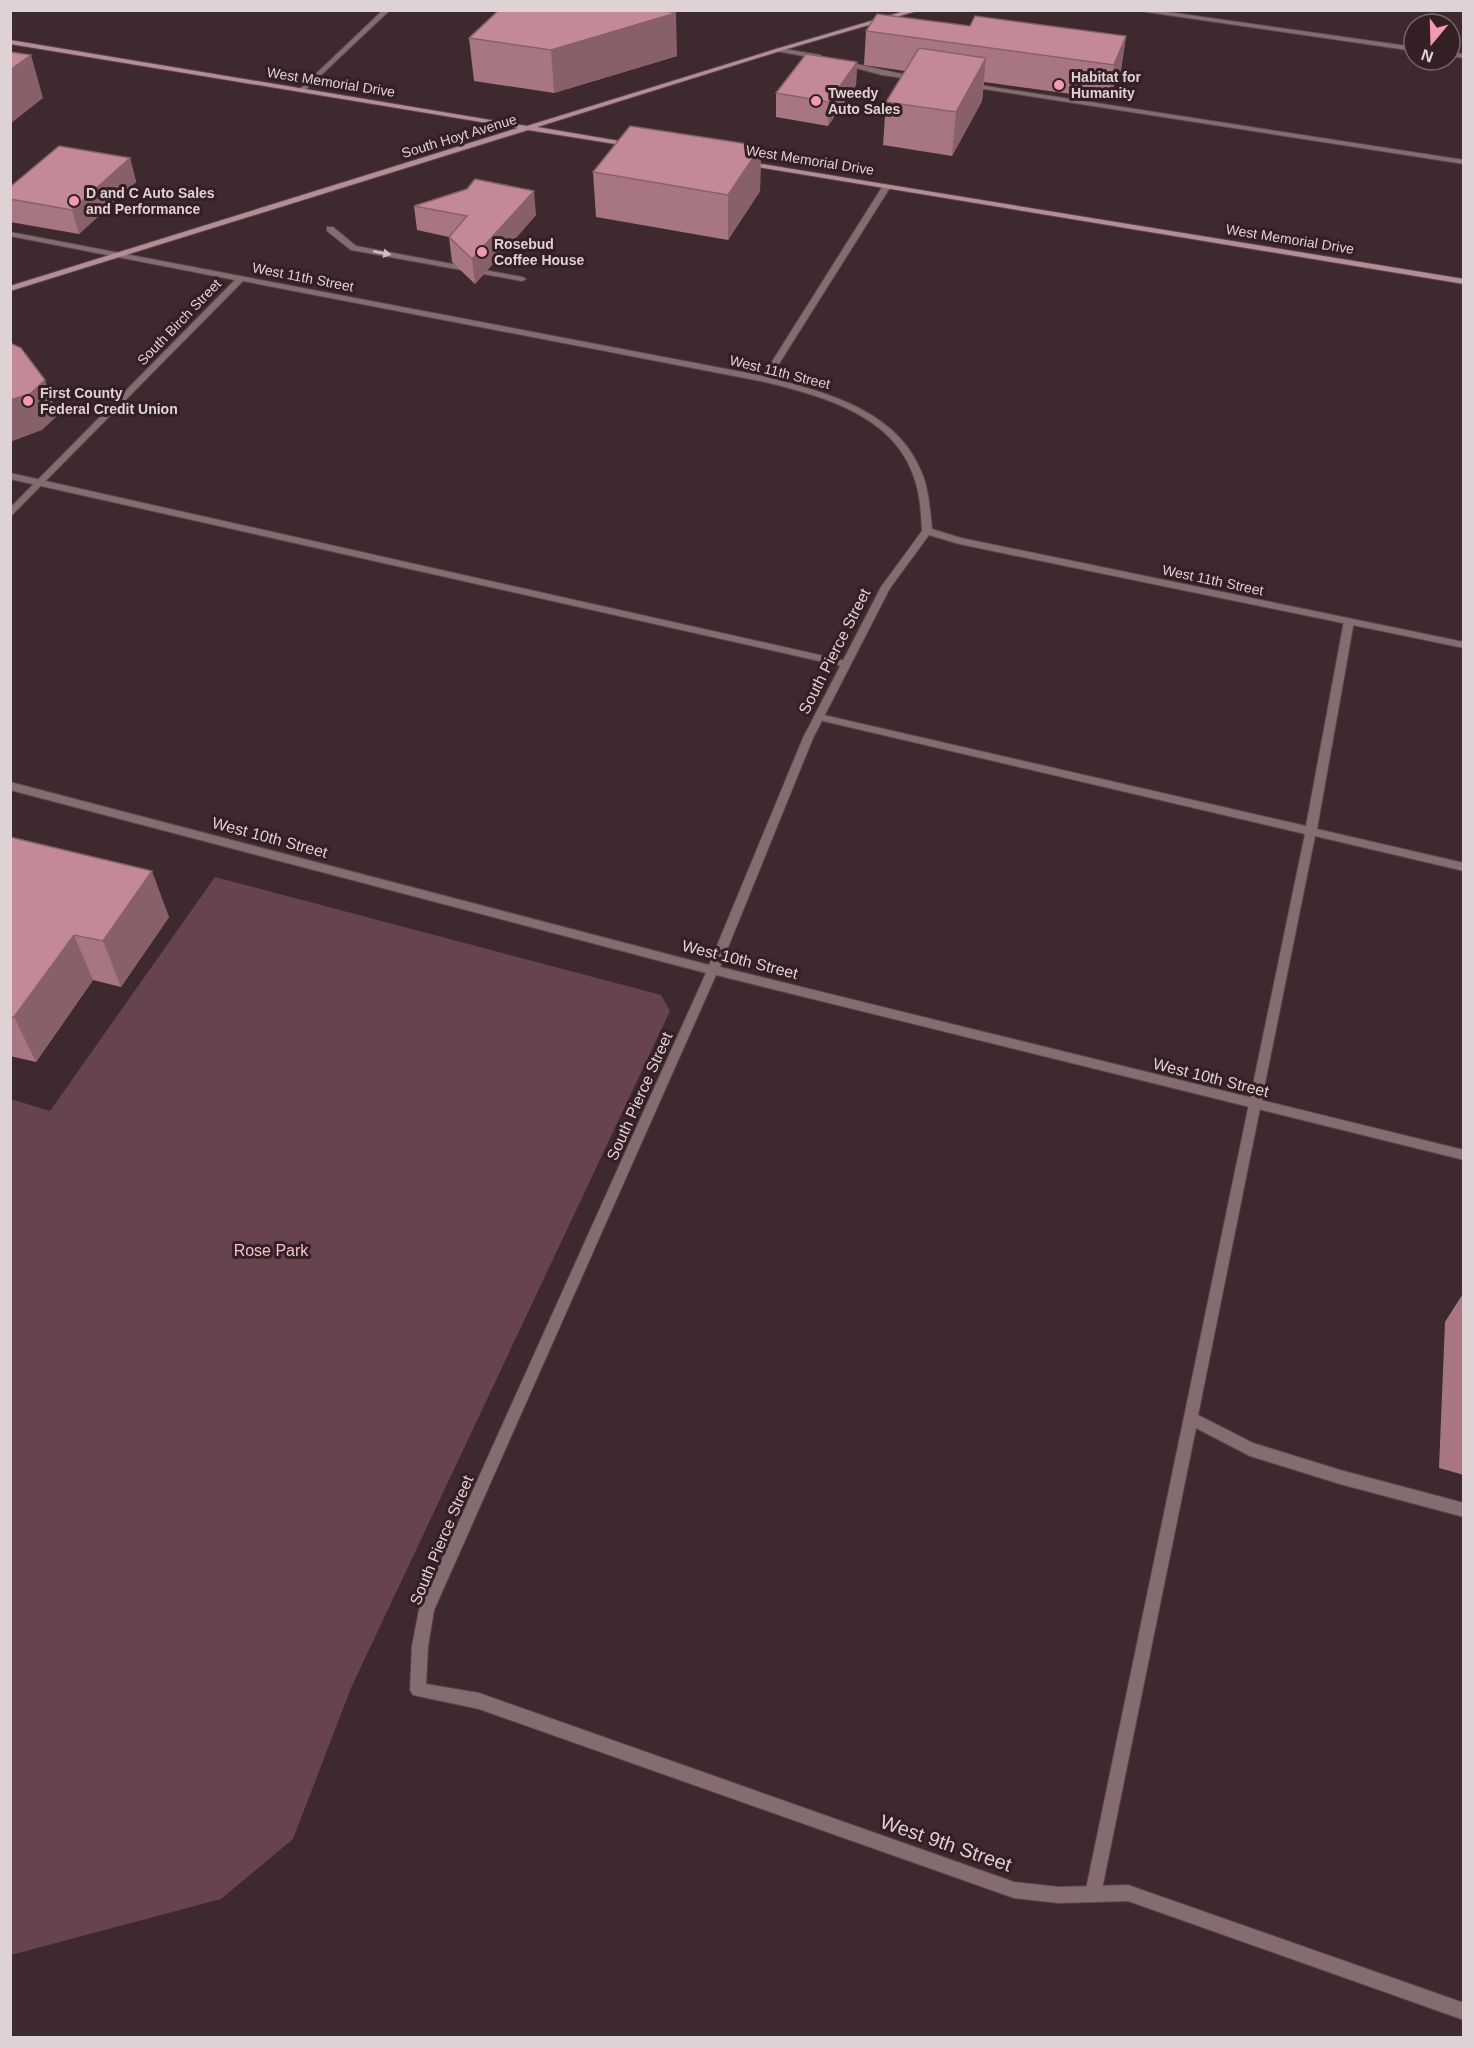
<svg xmlns="http://www.w3.org/2000/svg" width="1474" height="2048" font-family="Helvetica,sans-serif">
<style>
.green{fill:#67444d}
.lines{fill:none;stroke-linecap:round;stroke-linejoin:round}
.lane-casing{stroke:#5a474c;stroke-width:2}
.street-casing{stroke:#5a474c;stroke-width:2}
.secondary-casing{stroke:#5a474c;stroke-width:2}
.lane{fill:#856c71;fill-rule:evenodd}
.street{fill:#856c71;fill-rule:evenodd}
.secondary{fill:#b58d96;fill-rule:evenodd}
.wall{fill:#a87682}
.shaded-wall{fill:#88606a}
.building{fill:#c38997;stroke:#88606a;stroke-width:1.5}
.oneway{fill:#cdbec0}
.poi-dot{fill:#f29ab0;stroke:#331f24;stroke-width:2}
.labels{text-anchor:middle;stroke-width:6;stroke-linejoin:round;paint-order:stroke}
.far-poi-label{font-size:14px;font-weight:bold;fill:#dfd2d4;stroke:#331f24;text-anchor:start}
.far-street-label{font-size:14px;fill:#dfd2d4;stroke:#331f24}
.street-label{font-size:16px;fill:#dfd2d4;stroke:#331f24}
.park-label{font-size:16px;fill:#f5c1cd;stroke:#331f24}
.near-street-label{font-size:20px;fill:#dfd2d4;stroke:#331f24}
</style>
<rect width="100%" height="100%" fill="#3d292e"/>
<path class="green" d="M215,877L661,995L670,1011L351,1688L293,1839L221,1899L11,1955V1099L50,1111Z"/>
<g class="lines">
<defs>
<path id="lane" d="M778,48L820,55L823,57L820,59L776,51V49Z
M843,61L920,78L917,80L882,75L841,64L840,63Z
M967,83L1464,160V164L965,86L963,85Z
M327,227H333L356,246L522,277L526,279L522,281L351,250L327,231Z
M10,473L846,661L851,664L846,667L10,479Z
M1349,618L1354,621L1317,829L1464,863V871L1315,836L1198,1415L1253,1443L1340,1470L1464,1503V1517L1340,1484L1250,1456L1196,1428L1101,1894L1099,1900L1093,1902L1087,1900L1085,1894L1305,834L819,720L814,717L819,714L1306,826L1344,621Z"/>
<path id="street" d="M383,10H390L303,92H299V90Z
M1133,10H1154L1414,47V51Z
M1450,52L1464,54V58L1450,56Z
M884,184L891,186L770,378C826,392 897,411 921,471C929,489 930,510 932,529L961,538L1464,642V648L959,544L929,535L890,588L813,738L720,967L1464,1150V1160L716,975L434,1610L428,1646L426,1684L479,1693L1014,1882L1059,1887L1128,1885L1464,2003V2020L1128,1901L1059,1903L1014,1898L479,1709L413,1695L410,1690L412,1646L419,1610L706,973L10,790V782L709,965L803,738L881,587L922,531C921,511 920,491 912,472C890,414 819,395 765,382L243,281L10,517V508L235,280L10,236V232L763,376Z"/>
<path id="secondary" d="M908,10H920L780,51L537,127L631,143H634V147L528,130L10,291V286L518,128L10,44V40L527,126L776,49Z
M743,161L1464,279V284L746,165H743Z"/>
</defs>
<use href="#lane" class="lane-casing"/>
<use href="#street" class="street-casing"/>
<use href="#secondary" class="secondary-casing"/>
<use href="#lane" class="lane"/>
<use href="#street" class="street"/>
<use href="#secondary" class="secondary"/>
</g>
<path class="wall" d="M970,26L1126,36L1121,70L1108,99L984,82L982,101L952,156L883,145L886,102L905,71L864,65L866,31Z
M469,38L677,56L554,93L474,81Z
M857,62L856,85L828,126L776,117V93Z
M761,146L760,191L728,240L596,217L593,172Z
M130,158L136,182L79,234L10,222V199Z
M414,206L536,215L475,284L452,262L449,237L417,230Z
M10,837L169,917L121,987L93,980L36,1062L10,1056Z
M1464,1292V1475L1439,1468L1445,1322Z"/>
<path class="shaded-wall" d="M676,13L677,56L554,93L551,50Z
M1126,36L1121,70L1108,99L1114,65Z
M31,55L43,98L10,124V70Z
M986,58L982,101L952,156L956,112Z
M857,62L856,85L828,126L829,102Z
M761,146L760,191L728,240V195Z
M130,158L136,182L79,234L72,210Z
M534,191L536,215L475,284L472,259Z
M45,380L57,416L42,430L10,442V400Z
M152,871L169,917L121,987L103,941Z
M74,935L93,980L36,1062L14,1017Z"/>
<path class="building" d="M499,10H659L676,13L551,50L469,38Z
M877,14L970,26L975,16L1126,36L1114,65L866,31Z
M919,48L986,58L956,112L886,102Z
M10,52L31,55L10,70Z
M806,54L857,62L829,102L776,93Z
M630,126L761,146L728,195L593,172Z
M59,146L130,158L72,210L10,199V187Z
M475,179L534,191L472,259L449,237L467,216L414,206L467,189Z
M10,343L21,348L45,380L30,394L10,400Z
M10,837L152,871L103,941L74,935L14,1017H10Z"/>
<defs><path id="oneway-solid" d="M-6-.8H1V-3.2L6.5 0L1 3.2V.8H-6Z" transform="scale(1.5)"/></defs>
<use class="oneway" href="#oneway-solid" transform="translate(382 253) rotate(11)"/>
<g class="poi-dot">
<circle cx="1059" cy="85" r="6"/>
<circle cx="816" cy="101" r="6"/>
<circle cx="74" cy="201" r="6"/>
<circle cx="482" cy="252" r="6"/>
<circle cx="28" cy="401" r="6"/>
</g>
<g class="labels">
<g class="far-poi-label">
<text x="1071" y="82">Habitat for<tspan x="1071" dy="16">Humanity</tspan></text>
<text x="828" y="98">Tweedy<tspan x="828" dy="16">Auto Sales</tspan></text>
<text x="86" y="198">D and C Auto Sales<tspan x="86" dy="16">and Performance</tspan></text>
<text x="494" y="249">Rosebud<tspan x="494" dy="16">Coffee House</tspan></text>
<text x="40" y="398">First County<tspan x="40" dy="16">Federal Credit Union</tspan></text>
</g>
<g class="far-street-label">
<text transform="translate(331 82) rotate(9)" y="5">West Memorial Drive</text>
<text transform="translate(459 136) rotate(-17)" y="5">South Hoyt Avenue</text>
<text transform="translate(810 160) rotate(9)" y="5">West Memorial Drive</text>
<text transform="translate(1290 239) rotate(9)" y="5">West Memorial Drive</text>
<text transform="translate(303 277) rotate(11)" y="5">West 11th Street</text>
<text transform="translate(179 322) rotate(-46)" y="5">South Birch Street</text>
<text transform="translate(780 372) rotate(14)" y="5">West 11th Street</text>
<text transform="translate(1213 580) rotate(12)" y="5">West 11th Street</text>
</g>
<g class="street-label">
<text transform="translate(834 651) rotate(-63)" y="6">South Pierce Street</text>
<text transform="translate(270 837) rotate(15)" y="6">West 10th Street</text>
<text transform="translate(740 959) rotate(14)" y="6">West 10th Street</text>
<text transform="translate(1211 1077) rotate(14)" y="6">West 10th Street</text>
<text transform="translate(639 1096) rotate(-66)" y="6">South Pierce Street</text>
<text transform="translate(441 1540) rotate(-67)" y="6">South Pierce Street</text>
</g>
<g class="park-label">
<text x="271" y="1256">Rose Park</text>
</g>
<g class="near-street-label">
<text transform="translate(946 1843) rotate(19)" y="7">West 9th Street</text>
</g>
</g>
<rect width="1474" height="2048" fill="none" stroke="#dfd2d4" stroke-width="24"/>
<g transform="translate(1432 42) rotate(199)"><circle r="28" fill="#331f24" stroke="#78676a" stroke-width="1.5"/>
<path d="M0-4.5L10 22L0 15L-10 22Z" fill="#f29ab0"/>
<text y="-9" font-size="16" font-weight="bold" text-anchor="middle" fill="#dfd2d4">N</text>
</g>
</svg>
